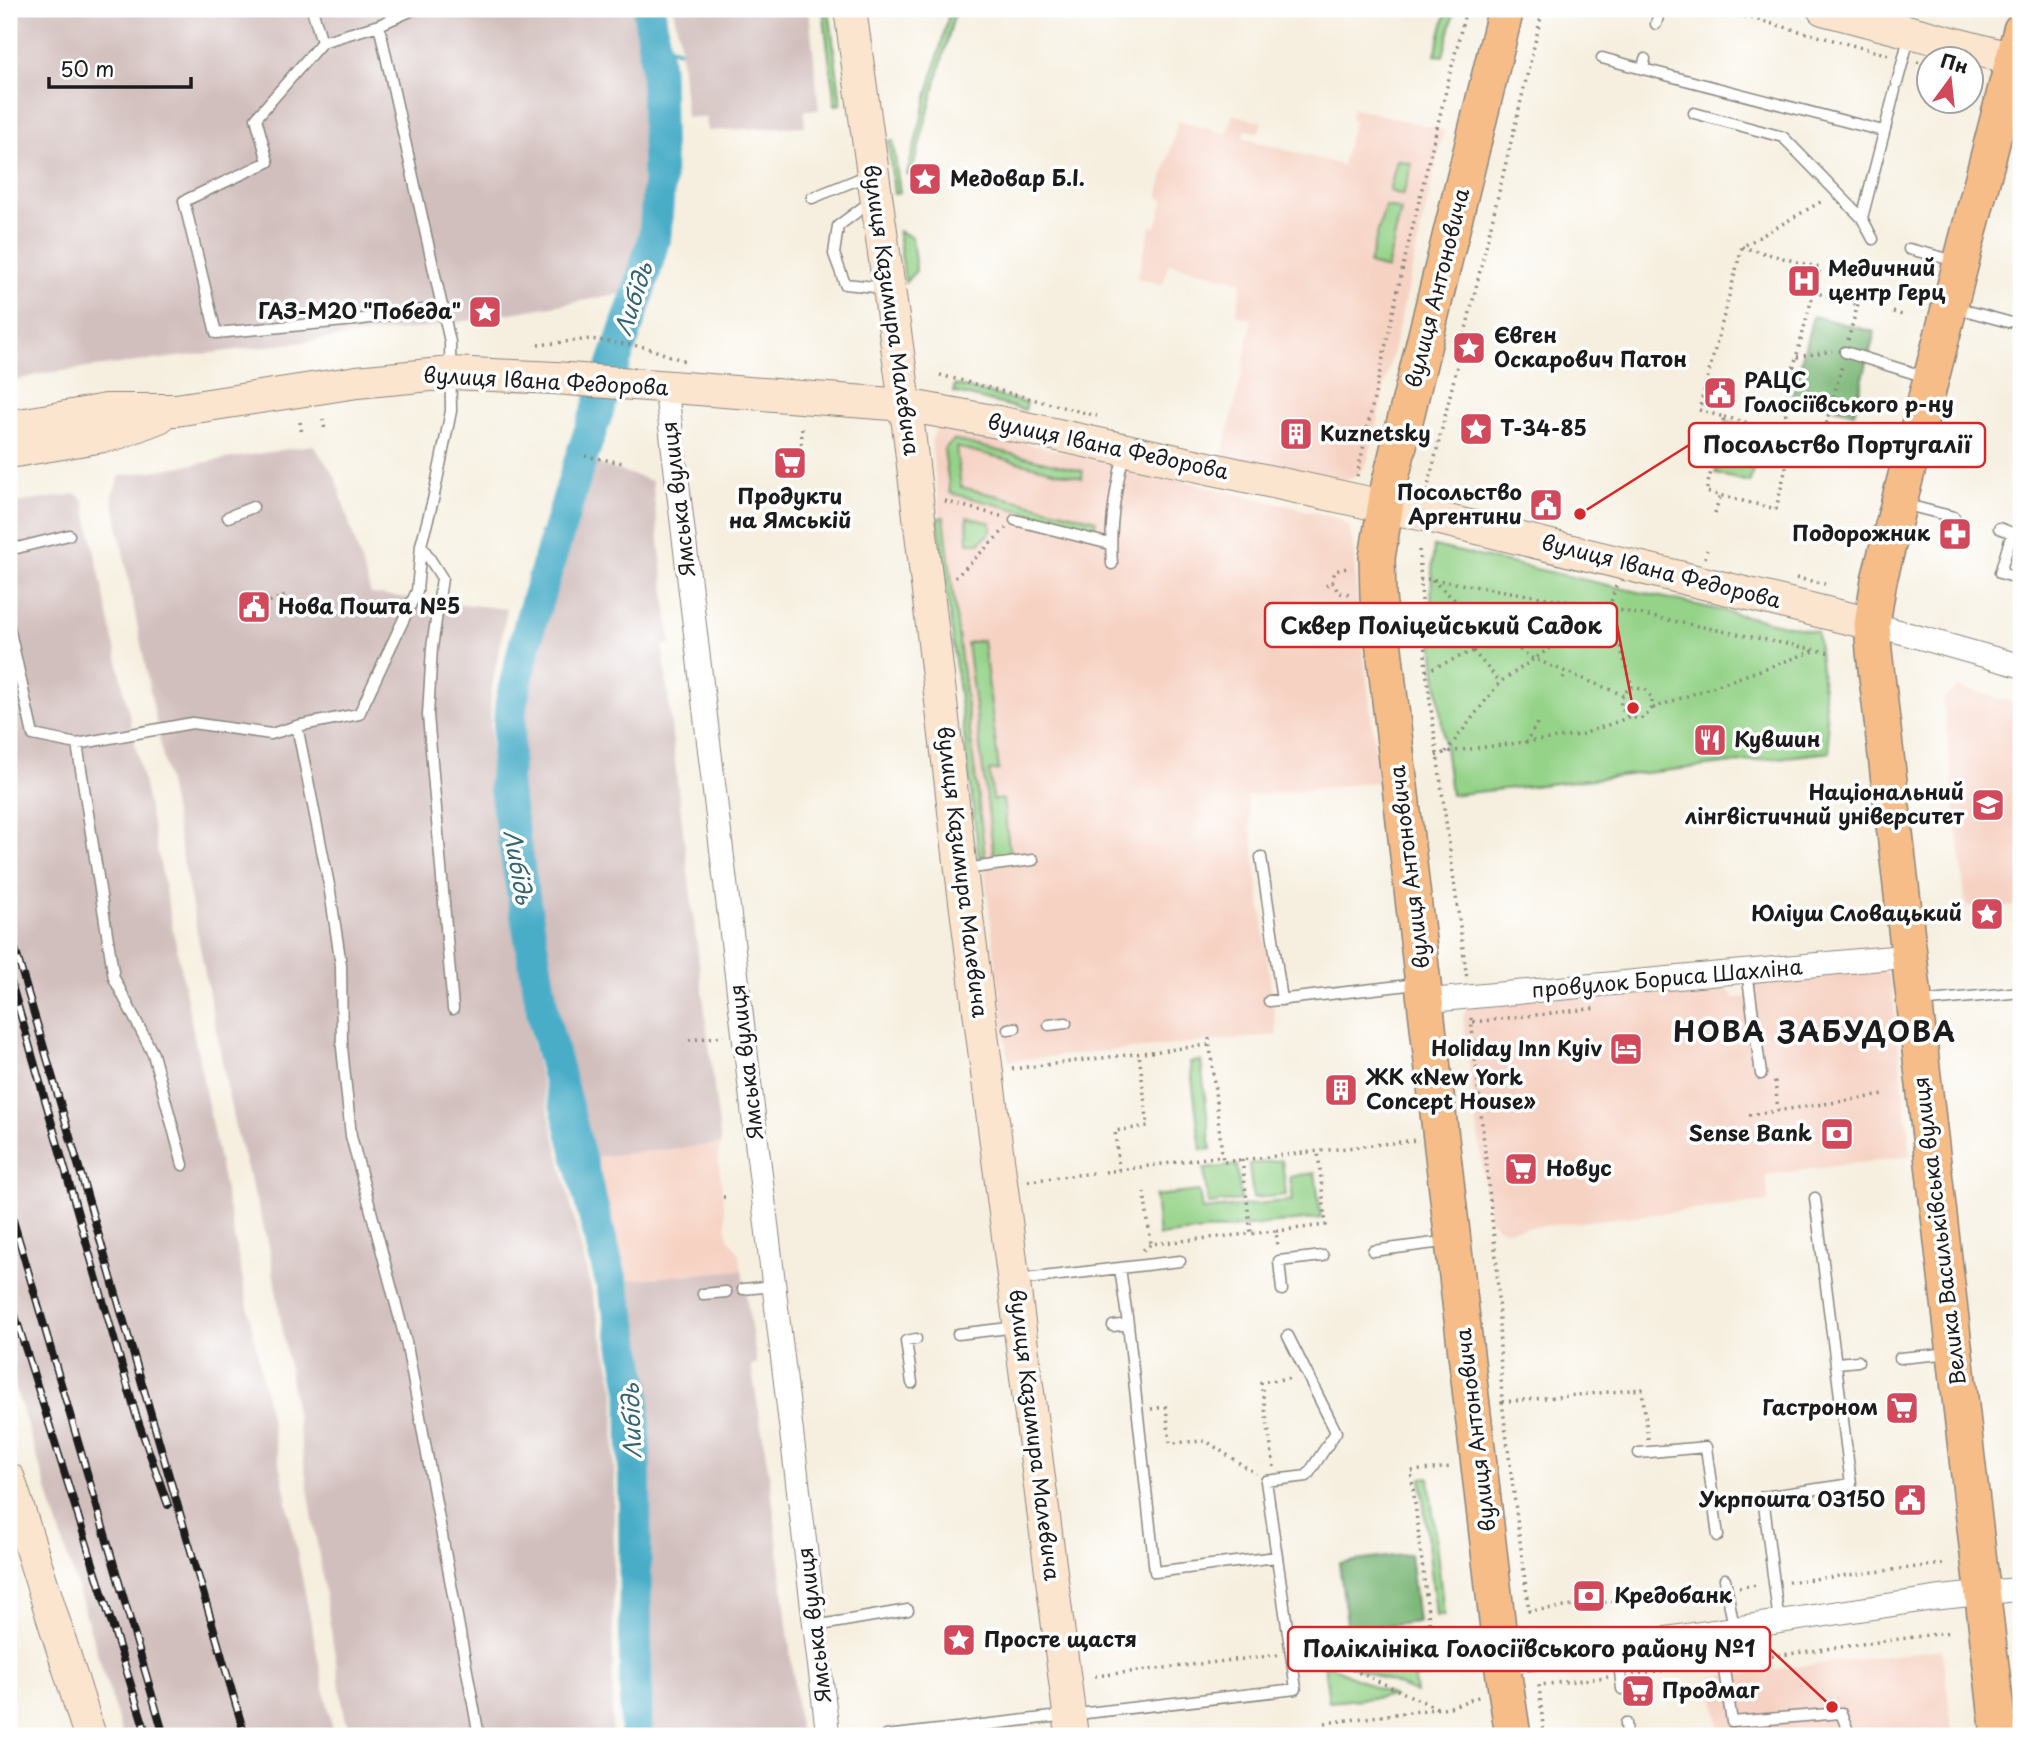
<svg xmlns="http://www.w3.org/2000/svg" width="2030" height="1745" font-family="'Playpen Sans',sans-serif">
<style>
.built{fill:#f6d2c3}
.industrial{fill:#d1bfbd}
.green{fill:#95d389;stroke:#587852;stroke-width:2}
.forest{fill:#78b575;stroke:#4a6848;stroke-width:2}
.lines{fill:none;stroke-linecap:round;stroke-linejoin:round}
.stream{stroke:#48adc8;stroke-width:5}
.river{stroke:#48adc8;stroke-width:33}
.lane-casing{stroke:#89867e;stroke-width:13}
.street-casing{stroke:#89867e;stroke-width:25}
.secondary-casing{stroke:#89867e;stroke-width:34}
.primary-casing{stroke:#89867e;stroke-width:38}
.path{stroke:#89867e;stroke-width:3.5;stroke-dasharray:2 5;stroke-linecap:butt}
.lane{stroke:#fff;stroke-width:10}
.street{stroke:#fff;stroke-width:23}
.secondary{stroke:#fce5cf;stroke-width:32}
.primary{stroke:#f7bd88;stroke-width:35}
.rail-casing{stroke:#1c1c1c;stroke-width:8}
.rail{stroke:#fff;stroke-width:5;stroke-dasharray:16;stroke-linecap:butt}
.labels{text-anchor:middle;stroke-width:7;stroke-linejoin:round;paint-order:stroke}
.poi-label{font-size:21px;font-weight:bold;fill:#1c1c1c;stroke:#fff;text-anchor:start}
.street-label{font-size:21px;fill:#1c1c1c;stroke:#fff}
.water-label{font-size:23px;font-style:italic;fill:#326472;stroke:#fff}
.district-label{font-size:28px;font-weight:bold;letter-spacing:2px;fill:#1c1c1c;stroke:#fff}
.leader{fill:none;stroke:#d62828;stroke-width:2.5}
.callout-dot{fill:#d62828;stroke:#fff;stroke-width:2.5}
.callout{fill:#fff;stroke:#d62828;stroke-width:2.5}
.callout-label{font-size:23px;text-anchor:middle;font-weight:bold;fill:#1c1c1c}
</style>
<rect width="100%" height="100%" fill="#fff"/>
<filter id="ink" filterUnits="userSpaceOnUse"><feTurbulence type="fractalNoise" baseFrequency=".0143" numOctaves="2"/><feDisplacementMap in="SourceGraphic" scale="14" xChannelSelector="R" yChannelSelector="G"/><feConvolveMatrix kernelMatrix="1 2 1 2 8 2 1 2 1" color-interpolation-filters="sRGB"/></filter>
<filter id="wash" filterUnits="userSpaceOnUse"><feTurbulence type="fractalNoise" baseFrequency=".00686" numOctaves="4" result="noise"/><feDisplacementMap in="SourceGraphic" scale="28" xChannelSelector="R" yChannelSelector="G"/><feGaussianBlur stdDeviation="1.57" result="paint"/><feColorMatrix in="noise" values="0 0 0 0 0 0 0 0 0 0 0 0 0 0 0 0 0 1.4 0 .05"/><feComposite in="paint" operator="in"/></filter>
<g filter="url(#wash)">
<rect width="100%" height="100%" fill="#f6efdf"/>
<path class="built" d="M1353,108L1444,130L1368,460L1362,470L1352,478L1340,481L1222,455L1241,379L1252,319L1236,315L1242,282L1169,263L1163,285L1137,278L1151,226L1156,227L1164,199L1158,197L1178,121L1227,134L1233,114L1262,122L1259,133L1245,130L1243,138L1342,165L1354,120L1350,118Z
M953,425L1338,518L1349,526L1355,553V579L1379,782L1247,796L1277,1035L1008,1061L931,442L937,426Z
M1958,687L2021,705V906H1966L1943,698Z
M1882,969L1889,976L1892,984L1911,1156L1766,1175L1769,1202L1505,1230L1497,1227L1489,1218L1463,1017L1467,1006L1477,1002L1720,986L1728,990L1735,998L1754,997L1755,980Z
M721,1144L718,1156L728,1238L739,1252L742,1270L616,1281L593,1157Z
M1942,1649L1953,1736H1719L1712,1677Z"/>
<path class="industrial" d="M9,9H640L657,69L659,180L639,291L443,325L46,373L9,382Z
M673,9H809L819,110H805V126L707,131L706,118L686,117L679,36Z
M313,445L335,476L371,594L507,609L491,692L490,787L530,1034L615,1389L612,1736H352L345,1718L269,1246L234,1123L112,495L120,476Z
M594,463L652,481L671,644L663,646L676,772L721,1144L593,1157L556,1021L517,785L522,708L546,611Z
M76,494L84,500L150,814L332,1728L315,1736H123L9,1367V504Z
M742,1270L757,1364L751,1365L771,1486L800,1736H652L639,1408L616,1281Z"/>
<path class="green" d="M823,9H829L841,104L835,105Z
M1447,9H1455L1443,56L1435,55Z
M950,10L955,12L911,176L907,174Z
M888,141H893L900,193L894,194Z
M1397,160L1412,164L1403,195L1389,191Z
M1385,206L1401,210L1387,269L1369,264Z
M898,231L912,237L916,271L905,282Z
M955,385L1027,403L1025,410L953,392Z
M1727,421L1762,429L1750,482L1715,474Z
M954,440L1083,471L1082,478L956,447L961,487L1096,520L1094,529L950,493L944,449Z
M944,517L985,857L979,858L938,518Z
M967,517L991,523V532L979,543H968Z
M1434,546L1817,632L1830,752L1451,795C1442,714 1425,628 1434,546Z
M983,640L999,770L989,771L993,800L1003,799L1010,856L994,858L967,643Z
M1201,1061L1211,1149L1201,1150L1190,1062Z
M1282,1160L1286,1195L1253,1198L1249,1164Z
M1237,1165L1241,1200L1208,1204L1204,1169Z
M1315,1173L1321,1218L1159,1236L1155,1196L1199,1191L1202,1210L1293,1200L1290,1176Z
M1429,1477L1444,1615L1436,1616L1421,1478Z
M1425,1646L1428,1677L1414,1679L1416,1693L1329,1656Z
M1324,1663L1393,1696L1329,1702Z"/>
<path class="forest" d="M1813,316L1875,332L1854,413L1792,397Z
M1410,1554L1418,1622L1348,1631L1339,1563Z"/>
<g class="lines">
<path class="stream" d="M655,43L678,50
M541,533L558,531"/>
<path class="river" d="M636,1736L634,1391L620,1315L545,1024L505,787L511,703L531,620L582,455L639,291L655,234L659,180L657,69L649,9"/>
</g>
</g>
<g filter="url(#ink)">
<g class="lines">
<defs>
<path id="lane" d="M312,9L322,42L256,118L268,162L184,201L216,333L356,320L443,307
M1656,24L1660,9
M379,25L415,9
M1602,58L1643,69L1645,59
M1643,69L1883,131
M1897,83L1910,34
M1694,113L1783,137L1862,218L1895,90
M812,198L871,174
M874,199L838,226L834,254L845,284L885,288
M1862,218L1873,239
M1909,249L1956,261
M1953,307L2008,322
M1845,352L1926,377
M1903,504L1954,517
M228,517L253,507
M1015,520L1110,544
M1999,528L2012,533L2000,573L2021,579
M421,545L442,578L432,648L428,715L453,1009
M9,550L69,535
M1112,564C1109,527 1115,490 1124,454
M9,627L33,735L77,744L192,723L271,734L297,726L359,714L417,591L421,545L433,500L451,411L450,342L379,25L322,42
M297,726L329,885L341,965L342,1047L351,1136L407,1346L479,1736
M77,744L114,978L153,1054L183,1165
M1261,857L1282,1000
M964,869L1033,860
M1747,972L1761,1074
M1269,1001L1417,984
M1920,1002L2021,992
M1049,1025L1066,1023
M1008,1029L1015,1028
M1373,1251L1450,1241
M1120,1268L1128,1324L1155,1572L1276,1557
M1017,1280L1180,1261
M743,1289L774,1286
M1282,1290L1279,1261L1323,1256
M703,1294L726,1292
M1113,1326L1128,1324
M958,1334L1017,1327
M1900,1358L1952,1353
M1837,1363L1858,1361
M912,1383L906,1341L916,1339
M1639,1453L1706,1447L1718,1536
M1725,1579L1734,1628
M1779,1622L1763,1497L1851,1484L1815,1198
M815,1626L908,1610
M1718,1631L1732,1722L1841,1713L1850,1736
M1617,1646L1622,1689
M1626,1723L1627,1736
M886,1736L1296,1689L1266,1481L1307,1476L1336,1432L1288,1336"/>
<path id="street" d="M666,388L828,1736
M1872,624L2021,666
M1425,1001L1908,956
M1502,1663L1937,1598L2021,1589"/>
<path id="secondary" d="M850,9L909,432L961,870L1072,1736
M1823,9L2013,59
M9,427L106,410H176L357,382L451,373L555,378L905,405L998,422L1424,515L1872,624
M9,452L115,434L159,417
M9,1479L90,1736"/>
<path id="primary" d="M1506,9L1388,490L1377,558L1378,597L1502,1663L1513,1736
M1999,1736L1874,651L1872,624L1879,580L2021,30"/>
</defs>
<use href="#lane" class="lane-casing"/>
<use href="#street" class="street-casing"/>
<use href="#secondary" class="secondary-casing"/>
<use href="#primary" class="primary-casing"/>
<path class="path" d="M1717,9L1889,55
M1942,9H1959
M1917,62L1928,65
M1742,247L1820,268L1783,407L1794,434L1776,509L1706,492L1724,417L1699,410L1742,247L1824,200
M1813,292L1860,305
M1893,312L1902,315
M1848,340L1858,304
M538,345L590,339L645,347L687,362
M1797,357L1832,351
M940,375L1097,416
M1724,417L1822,441L1842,365
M323,419L325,431
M300,422L302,434
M1822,441L1866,452
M585,456L623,463
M801,465L802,428
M1357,476L1404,262L1466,9
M1427,491L1543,9
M945,501L1004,517
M1715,513L1720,495
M1419,550L1426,671L1467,979
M1705,558L1707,550
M955,578L1006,528
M1796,578L1825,584
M1420,580L1430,579L1609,608L1831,653
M1432,580L1486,627L1532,658L1623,695
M1332,582L1339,593L1352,594
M1326,586L1332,582L1335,571L1351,567
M1616,586L1609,608L1632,687
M263,604L285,596
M1473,651L1500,682
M1426,671L1473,651L1486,627
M1563,678L1566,672
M1653,708L1817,650
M1525,743L1538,722
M1446,752L1500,682L1608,609
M1436,756L1446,752L1580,735L1630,717L1640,719L1645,717L1652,708V698L1646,690L1632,687C1619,694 1616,709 1630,717
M1471,1018L1497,1267L1502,1402L1529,1611L1714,1590
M1473,1022L1597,1008
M1209,1038L1223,1162L1417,1140
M689,1040L724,1036
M1012,1069L1208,1045
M1775,1081L1778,1111
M1463,1107L1481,1104
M1749,1115L1884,1095
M1242,1160L1251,1233
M1119,1170L1115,1131L1148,1126L1139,1054
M1105,1172L1221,1156
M1028,1181L1093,1173
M1144,1192L1151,1244
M723,1197H728
M1276,1231L1326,1225L1318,1152
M1143,1250L1151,1244L1276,1231L1278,1249
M1502,1402L1642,1389L1648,1440
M1151,1409L1166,1407L1170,1443L1206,1441L1256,1474
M1274,1467L1261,1382L1292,1378
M1788,1582L1943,1564
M1739,1587L1759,1585
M1431,1637L1411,1471L1452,1467
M1303,1652L1473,1632
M1314,1652L1437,1708
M1737,1661L1951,1632
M1633,1674L1708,1665
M1095,1676L1278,1655
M1325,1723L1450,1707L1481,1696
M1544,1736L1539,1685L1608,1677"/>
<use href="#lane" class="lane"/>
<use href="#street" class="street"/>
<use href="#secondary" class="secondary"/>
<use href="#primary" class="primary"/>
<defs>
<path id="rail" d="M9,928L245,1736
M9,975L136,1415L168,1505
M9,1206L164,1736
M9,1296L147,1736"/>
</defs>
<use href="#rail" class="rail-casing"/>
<use href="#rail" class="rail"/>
</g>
</g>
<defs>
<symbol id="sight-square" viewBox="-11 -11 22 22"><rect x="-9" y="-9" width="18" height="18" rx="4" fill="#d1495b" stroke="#fff"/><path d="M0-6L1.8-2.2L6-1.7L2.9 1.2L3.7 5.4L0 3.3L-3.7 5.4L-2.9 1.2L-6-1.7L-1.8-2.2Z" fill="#fff"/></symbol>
<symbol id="hospital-square" viewBox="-11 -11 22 22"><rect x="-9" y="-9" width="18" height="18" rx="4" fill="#d1495b" stroke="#fff"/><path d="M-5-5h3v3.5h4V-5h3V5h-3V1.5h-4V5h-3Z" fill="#fff"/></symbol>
<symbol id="civic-square" viewBox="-11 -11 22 22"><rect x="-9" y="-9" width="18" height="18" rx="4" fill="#d1495b" stroke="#fff"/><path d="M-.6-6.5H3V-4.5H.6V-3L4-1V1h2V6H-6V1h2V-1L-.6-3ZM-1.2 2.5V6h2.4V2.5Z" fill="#fff"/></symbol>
<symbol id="building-square" viewBox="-11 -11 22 22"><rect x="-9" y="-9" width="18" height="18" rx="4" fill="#d1495b" stroke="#fff"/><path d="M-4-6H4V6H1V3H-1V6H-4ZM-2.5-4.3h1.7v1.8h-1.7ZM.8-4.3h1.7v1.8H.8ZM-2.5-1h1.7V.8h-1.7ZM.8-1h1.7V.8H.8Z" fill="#fff"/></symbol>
<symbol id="supermarket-square" viewBox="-11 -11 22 22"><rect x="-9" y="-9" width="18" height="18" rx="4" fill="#d1495b" stroke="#fff"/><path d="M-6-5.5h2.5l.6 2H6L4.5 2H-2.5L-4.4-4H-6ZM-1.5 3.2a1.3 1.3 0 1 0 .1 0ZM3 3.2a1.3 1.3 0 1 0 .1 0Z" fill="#fff"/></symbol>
<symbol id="pharmacy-square" viewBox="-11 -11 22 22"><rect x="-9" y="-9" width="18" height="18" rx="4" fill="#d1495b" stroke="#fff"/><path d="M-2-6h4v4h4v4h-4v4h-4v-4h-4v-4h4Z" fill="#fff"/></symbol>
<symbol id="restaurant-square" viewBox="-11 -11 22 22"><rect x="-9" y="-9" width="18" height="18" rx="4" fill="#d1495b" stroke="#fff"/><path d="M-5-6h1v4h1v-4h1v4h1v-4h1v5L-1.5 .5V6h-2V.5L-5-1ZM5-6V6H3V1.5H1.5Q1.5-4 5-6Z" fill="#fff"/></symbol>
<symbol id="university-square" viewBox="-11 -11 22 22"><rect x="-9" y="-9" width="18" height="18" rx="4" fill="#d1495b" stroke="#fff"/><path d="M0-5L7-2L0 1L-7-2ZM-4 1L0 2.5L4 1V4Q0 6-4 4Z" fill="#fff"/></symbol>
<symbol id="hotel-square" viewBox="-11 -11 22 22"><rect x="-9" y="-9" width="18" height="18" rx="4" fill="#d1495b" stroke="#fff"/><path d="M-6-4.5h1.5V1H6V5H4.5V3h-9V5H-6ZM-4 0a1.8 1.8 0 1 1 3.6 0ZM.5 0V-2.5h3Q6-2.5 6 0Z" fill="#fff"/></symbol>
<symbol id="bank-square" viewBox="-11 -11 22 22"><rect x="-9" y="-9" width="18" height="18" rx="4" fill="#d1495b" stroke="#fff"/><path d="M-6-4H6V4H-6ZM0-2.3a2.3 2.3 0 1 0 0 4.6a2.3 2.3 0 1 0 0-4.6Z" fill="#fff"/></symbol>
</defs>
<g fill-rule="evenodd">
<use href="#sight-square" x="906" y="160" width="38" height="38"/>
<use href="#hospital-square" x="1785" y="262" width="38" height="38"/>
<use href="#sight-square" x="466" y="293" width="38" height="38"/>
<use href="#sight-square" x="1450" y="329" width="38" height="38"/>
<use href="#civic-square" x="1701" y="374" width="38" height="38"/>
<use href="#sight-square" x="1457" y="410" width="38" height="38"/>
<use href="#building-square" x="1277" y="415" width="38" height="38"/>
<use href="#supermarket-square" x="771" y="444" width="38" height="38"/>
<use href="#civic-square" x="1527" y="486" width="38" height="38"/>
<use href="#pharmacy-square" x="1936" y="515" width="38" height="38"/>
<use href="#civic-square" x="235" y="588" width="38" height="38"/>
<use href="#restaurant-square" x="1691" y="721" width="38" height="38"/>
<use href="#university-square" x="1969" y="786" width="38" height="38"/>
<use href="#sight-square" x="1968" y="895" width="38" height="38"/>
<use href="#hotel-square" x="1607" y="1030" width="38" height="38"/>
<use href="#building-square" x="1322" y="1071" width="38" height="38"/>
<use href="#bank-square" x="1818" y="1115" width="38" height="38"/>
<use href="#supermarket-square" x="1502" y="1150" width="38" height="38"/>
<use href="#supermarket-square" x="1883" y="1389" width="38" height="38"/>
<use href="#civic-square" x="1891" y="1481" width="38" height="38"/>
<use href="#bank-square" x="1570" y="1577" width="38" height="38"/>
<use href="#sight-square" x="940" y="1621" width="38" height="38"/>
<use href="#supermarket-square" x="1619" y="1672" width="38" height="38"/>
</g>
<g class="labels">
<g class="poi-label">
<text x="950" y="186">Медовар Б.І.</text>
<text x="1828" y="276">Медичний<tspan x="1828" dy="24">центр Герц</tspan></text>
<text x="461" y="319" text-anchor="end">ГАЗ-М20 "Победа"</text>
<text x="1494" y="343">Євген<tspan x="1494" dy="24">Оскарович Патон</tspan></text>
<text x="1744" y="388">РАЦС<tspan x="1744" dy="24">Голосіївського р-ну</tspan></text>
<text x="1500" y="436">Т-34-85</text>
<text x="1320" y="441">Kuznetsky</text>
<text x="1522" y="500" text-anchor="end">Посольство<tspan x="1522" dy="24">Аргентини</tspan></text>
<text x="790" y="504" text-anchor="middle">Продукти<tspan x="790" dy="24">на Ямській</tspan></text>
<text x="1930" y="541" text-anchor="end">Подорожник</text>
<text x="278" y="614">Нова Пошта №5</text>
<text x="1734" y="747">Кувшин</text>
<text x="1964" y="800" text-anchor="end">Національний<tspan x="1964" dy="24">лінгвістичний університет</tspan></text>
<text x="1962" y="921" text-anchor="end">Юліуш Словацький</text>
<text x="1602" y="1056" text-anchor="end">Holiday Inn Kyiv</text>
<text x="1366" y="1085">ЖК «New York<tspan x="1366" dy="24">Concept House»</tspan></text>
<text x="1812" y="1141" text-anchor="end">Sense Bank</text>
<text x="1546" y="1176">Новус</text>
<text x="1878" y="1415" text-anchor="end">Гастроном</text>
<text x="1885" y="1507" text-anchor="end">Укрпошта 03150</text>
<text x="1614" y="1603">Кредобанк</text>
<text x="984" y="1647">Просте щастя</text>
<text x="1662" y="1698">Продмаг</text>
</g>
<g class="street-label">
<text transform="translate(1438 288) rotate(-76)" y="7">вулиця Антоновича</text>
<text transform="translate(891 310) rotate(82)" y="7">вулиця Казимира Малевича</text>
<text transform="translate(546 382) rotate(3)" y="7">вулиця Івана Федорова</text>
<text transform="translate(1108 447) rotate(12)" y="7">вулиця Івана Федорова</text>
<text transform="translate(679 499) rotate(-97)" y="7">Ямська вулиця</text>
<text transform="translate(1661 572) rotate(14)" y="7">вулиця Івана Федорова</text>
<text transform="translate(1410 867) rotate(-97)" y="7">вулиця Антоновича</text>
<text transform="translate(962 872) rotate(83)" y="7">вулиця Казимира Малевича</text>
<text transform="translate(1667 979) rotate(-5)" y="7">провулок Бориса Шахліна</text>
<text transform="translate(747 1062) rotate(-97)" y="7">Ямська вулиця</text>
<text transform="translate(1940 1231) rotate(-97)" y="7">Велика Васильківська вулиця</text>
<text transform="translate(1476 1430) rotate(-97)" y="7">вулиця Антоновича</text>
<text transform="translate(1034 1435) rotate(83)" y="7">вулиця Казимира Малевича</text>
<text transform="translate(815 1625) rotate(-97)" y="7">Ямська вулиця</text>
</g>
<g class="water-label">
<text transform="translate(634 299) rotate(-72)" y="8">Либідь</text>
<text transform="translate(518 867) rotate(80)" y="8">Либідь</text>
<text transform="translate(632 1421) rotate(-92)" y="8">Либідь</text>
</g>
<g class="district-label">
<text x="1815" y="1042">НОВА ЗАБУДОВА</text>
</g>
</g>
<path class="leader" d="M1580 514L1689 445M1633 708L1617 625M1832 1707L1770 1649"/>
<g class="callout-dot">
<circle cx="1580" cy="514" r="7"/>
<circle cx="1633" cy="708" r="7"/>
<circle cx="1832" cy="1707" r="7"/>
</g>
<g class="callout">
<rect x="1689" y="423" width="296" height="44" rx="7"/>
<rect x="1265" y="603" width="352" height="44" rx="7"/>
<rect x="1288" y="1627" width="482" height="44" rx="7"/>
</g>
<g class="callout-label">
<text x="1837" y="453">Посольство Португалії</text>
<text x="1441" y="634">Сквер Поліцейський Садок</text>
<text x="1529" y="1657">Поліклініка Голосіївського району №1</text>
</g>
<rect width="2030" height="1745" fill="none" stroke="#fff" stroke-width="35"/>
<g transform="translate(1950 80) rotate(15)"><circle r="33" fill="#ffffff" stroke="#a4a4a4" stroke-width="2"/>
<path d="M0-5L12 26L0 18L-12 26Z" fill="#d1495b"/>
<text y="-10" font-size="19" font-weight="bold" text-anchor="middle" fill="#1c1c1c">Пн</text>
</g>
<path d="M49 77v10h142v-10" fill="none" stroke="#1c1c1c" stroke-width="3.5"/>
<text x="60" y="77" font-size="21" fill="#1c1c1c" stroke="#ffffff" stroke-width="5" paint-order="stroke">50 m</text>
</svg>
